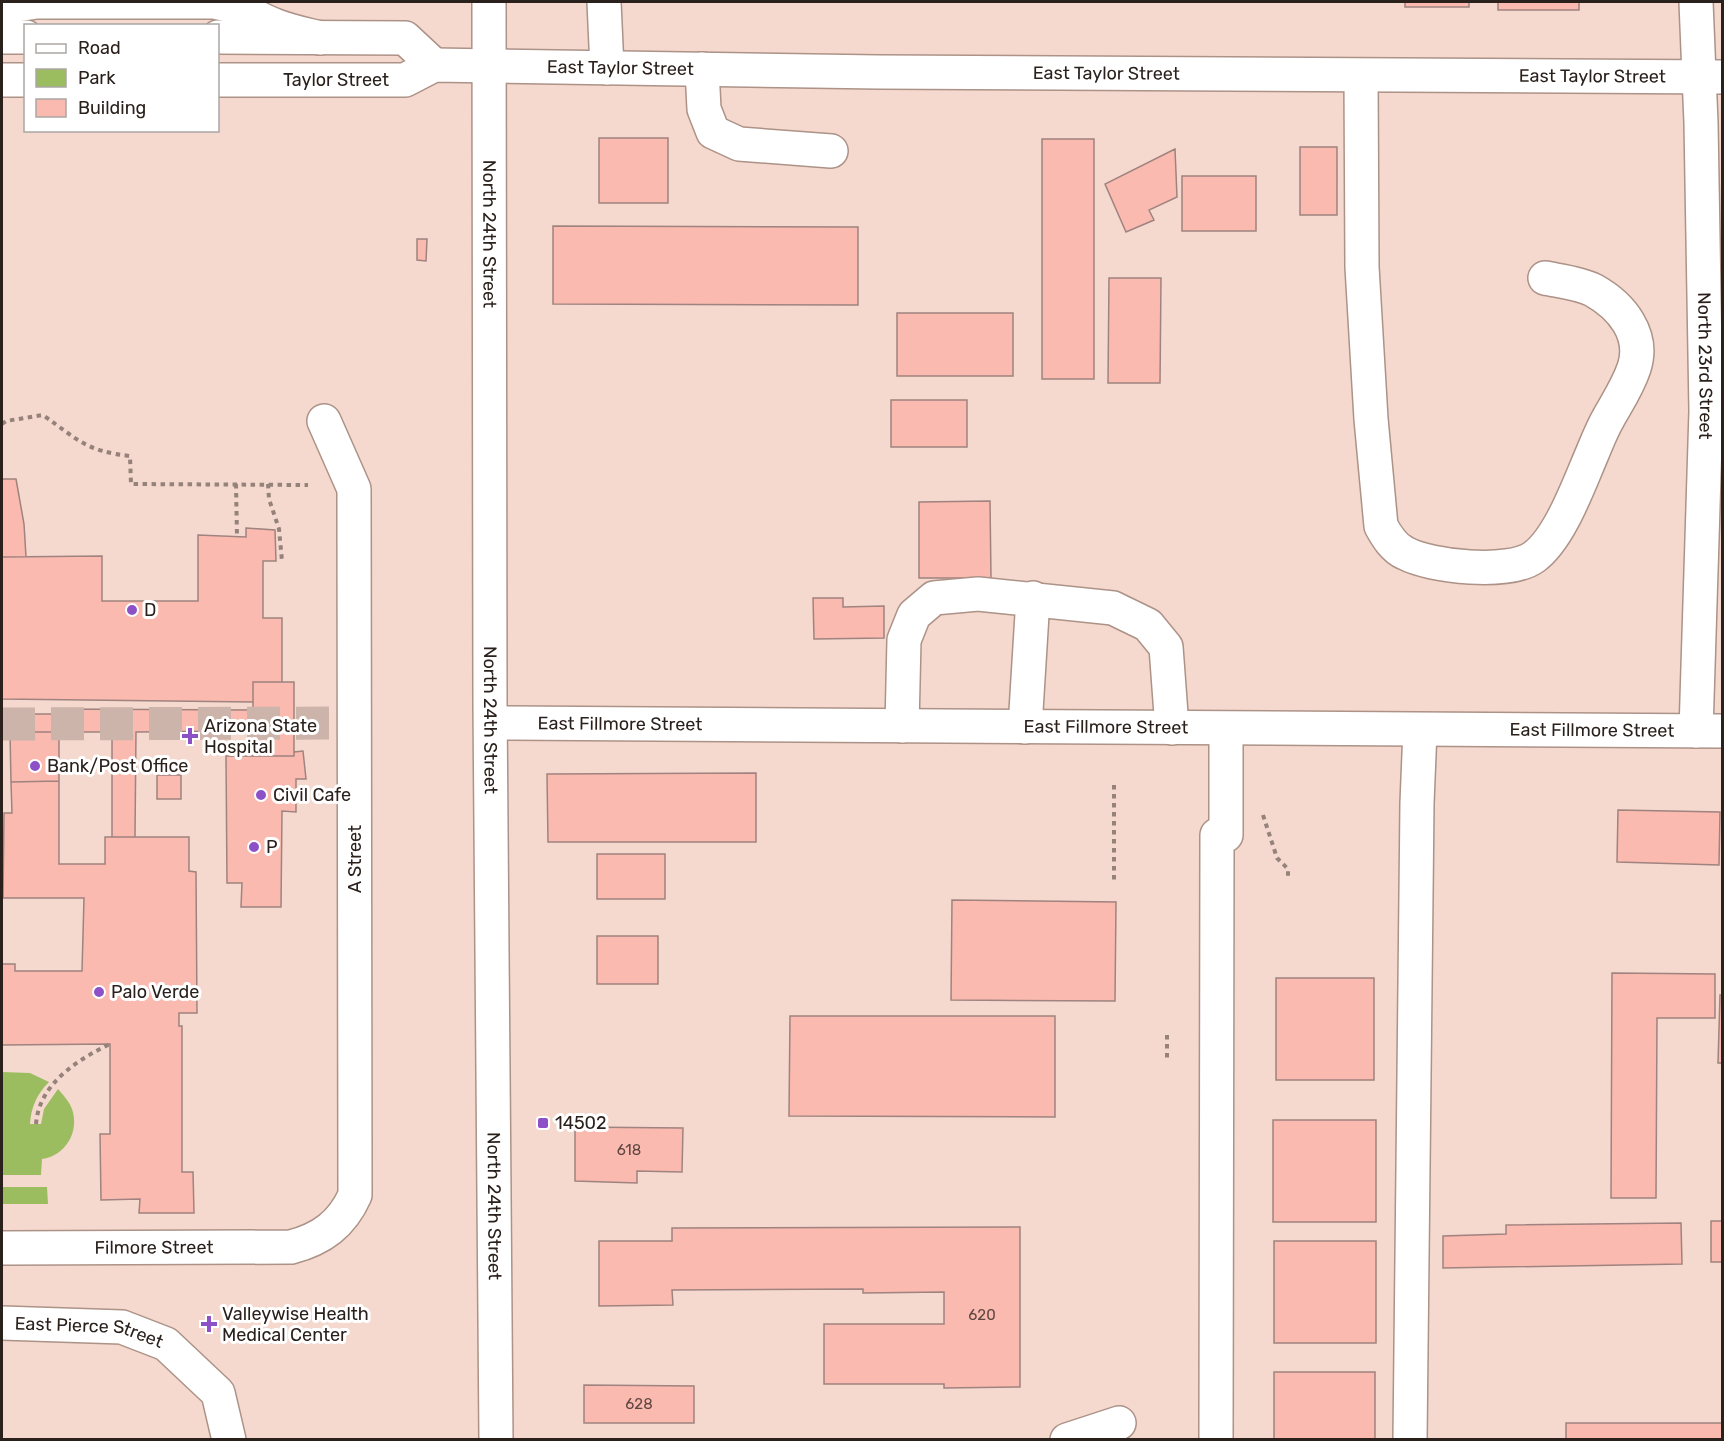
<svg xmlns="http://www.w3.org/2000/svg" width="1724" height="1441" font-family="Rubik,sans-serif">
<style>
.green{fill:#9bbd60}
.building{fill:#fbbab0;stroke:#9f837f;stroke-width:1.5}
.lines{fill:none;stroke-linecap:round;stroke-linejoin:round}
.minor-tunnel{stroke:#ccb4aa;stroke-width:33;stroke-dasharray:33 16;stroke-linecap:butt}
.minor-casing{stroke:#ac9287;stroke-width:36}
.major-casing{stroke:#ac9287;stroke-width:36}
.path{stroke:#95827a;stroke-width:4;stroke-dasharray:4.5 4.5;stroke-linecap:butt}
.minor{stroke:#fff;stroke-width:33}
.major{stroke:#fff;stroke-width:33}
.poi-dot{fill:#8c51c7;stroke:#fff;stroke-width:2}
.labels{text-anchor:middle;stroke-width:6;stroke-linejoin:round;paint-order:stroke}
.number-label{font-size:15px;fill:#5e4641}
.street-label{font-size:18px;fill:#2a201c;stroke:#fff}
.poi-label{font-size:18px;fill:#2a201c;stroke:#fff;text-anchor:start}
</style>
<rect width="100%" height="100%" fill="#f5d9ce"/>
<path class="green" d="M2,1072L30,1073L49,1082C37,1094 31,1107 30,1124H41L44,1109L58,1089C63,1095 69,1101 72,1109C80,1132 65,1156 42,1159L41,1175H2Z
M47,1187L48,1204H2V1187Z"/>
<path class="building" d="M1405,2H1469V7H1405Z
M1498,2H1579V10H1498Z
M599,138H668V203H599Z
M1042,139H1094V379H1042Z
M1300,147H1337V215H1300Z
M1175,149L1177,197L1149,210L1154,220L1126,232L1105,184Z
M1182,176H1256V231H1182Z
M553,226L858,227V305L553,304Z
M417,239H427L426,261L417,260Z
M1109,278H1161L1160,383H1108Z
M897,313H1013V376H897Z
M891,400H967V447H891Z
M2,479H16L24,524L26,557H2Z
M990,501L991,578H919V502Z
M246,528L275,530L276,561H263V618H282V682H253V702L2,699V557L102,556V601H198V535L246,537Z
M813,598H843V607L884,606V638L814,639Z
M253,682H294V756H253V731L136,732L135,837H112V732H10V714H53V709L253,710Z
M10,732H59V781L11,782Z
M303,751L306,779H296V812L282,811L281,907H241L242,883H227L226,756H294V752Z
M756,773V842H548L547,774Z
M157,775H181V799H157Z
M59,781V864H105V837H189V871L196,872L197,1013H179V1026H182V1172H193L194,1213H139L140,1199L101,1200L100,1134H110V1044L2,1045V964H15V971H82L84,898H3L4,813H12L11,782Z
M1618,810L1720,812L1719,865L1617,862Z
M597,854H665V899H597Z
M952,900L1116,902L1115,1001L951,1000Z
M597,936H658V984H597Z
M1612,973L1715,974V1018H1657L1656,1198H1611Z
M1276,978H1374V1080H1276Z
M1720,995H1722V1063H1718Z
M790,1016H1055V1117L789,1116Z
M1273,1120H1376V1222H1273Z
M575,1127L683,1128L682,1172L637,1171V1183L575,1181Z
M1711,1221H1722V1262H1711Z
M1681,1223L1682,1264L1443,1268V1236L1506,1234V1225Z
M1020,1227V1387L944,1388V1384H824V1324H944V1292L863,1293V1289L672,1290L673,1305L599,1306V1241H672V1228Z
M1274,1241H1376V1343H1274Z
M1274,1372H1375V1440H1274Z
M584,1385L694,1386V1423H584Z
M1566,1423H1722V1440H1566Z"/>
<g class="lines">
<path class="minor-tunnel" d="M2,724L355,723"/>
<defs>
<g id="minor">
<path d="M604,2L607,68"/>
<path id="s1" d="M1696,2L1701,123L1706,411L1696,731"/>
<path d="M2,10L16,5L37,2H213C236,5 253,16 274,25C289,31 304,34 320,38"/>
<path d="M2,37H26"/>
<path d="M218,37L405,38L434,65"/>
<path d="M702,69L704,109L713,132L739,144L831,151"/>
<path d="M1361,76L1362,267L1371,419L1381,526C1387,537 1394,548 1405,553C1431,567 1509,575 1534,557C1560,538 1579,484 1592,454C1597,442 1602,429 1609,417C1618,401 1628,386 1634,368C1645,335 1622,306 1593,290C1579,283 1560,281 1545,278"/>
<path d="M2,80H26"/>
<path id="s2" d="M218,80H405L434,65L879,72L1722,77"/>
<path id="s3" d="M491,723L1722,731"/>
<path d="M902,726L904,640L914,615L934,598L978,594L1113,608L1148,625L1166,647L1172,728"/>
<path d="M1025,727L1033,598"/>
<path d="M1226,729V835"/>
<path id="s4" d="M2,1248L291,1247C322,1239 342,1224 355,1195L354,489L324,421"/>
<path id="s5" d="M2,1323L122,1327L166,1344L218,1393L229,1440"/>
<path d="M1067,1440L1119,1423"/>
<path d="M1216,1440L1217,835"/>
<path d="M1410,1440L1417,803L1420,730"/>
</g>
<g id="major">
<path id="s6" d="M489,2L490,705L496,1440"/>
</g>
</defs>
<use href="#minor" class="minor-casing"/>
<use href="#major" class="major-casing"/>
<path class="path" d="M2,424L6,421L43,415C78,440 86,451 130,456L131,484L308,485
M236,484L237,537
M268,484L269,499L279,529L282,561
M1114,785V884
M1263,815L1277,858L1288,869V876
M1167,1035V1058
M36,1124C39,1084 77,1060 110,1044"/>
<use href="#minor" class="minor"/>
<use href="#major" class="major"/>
</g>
<g class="poi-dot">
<circle cx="132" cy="610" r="6"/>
<path d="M187 727h6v6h6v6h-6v6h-6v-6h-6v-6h6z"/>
<circle cx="35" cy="766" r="6"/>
<circle cx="261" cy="795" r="6"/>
<circle cx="254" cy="847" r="6"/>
<circle cx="99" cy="992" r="6"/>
<rect x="537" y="1117" width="12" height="12" rx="3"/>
<path d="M206 1315h6v6h6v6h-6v6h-6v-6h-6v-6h6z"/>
</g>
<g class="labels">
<g class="number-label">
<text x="629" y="1155">618</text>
<text x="982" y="1320">620</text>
<text x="639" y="1409">628</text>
</g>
<g class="street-label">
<text dy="6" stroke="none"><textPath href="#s2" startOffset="406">East Taylor Street</textPath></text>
<text dy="6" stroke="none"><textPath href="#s2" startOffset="892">East Taylor Street</textPath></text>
<text dy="6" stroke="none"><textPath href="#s2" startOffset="1378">East Taylor Street</textPath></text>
<text dy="6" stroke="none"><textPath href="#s2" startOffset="118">Taylor Street</textPath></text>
<text dy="6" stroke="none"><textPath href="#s6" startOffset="232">North 24th Street</textPath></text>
<text dy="6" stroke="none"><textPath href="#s1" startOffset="364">North 23rd Street</textPath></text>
<text dy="6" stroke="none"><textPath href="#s6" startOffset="718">North 24th Street</textPath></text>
<text dy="6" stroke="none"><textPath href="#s3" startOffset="129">East Fillmore Street</textPath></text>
<text dy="6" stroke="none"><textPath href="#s3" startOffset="615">East Fillmore Street</textPath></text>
<text dy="6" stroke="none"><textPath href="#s3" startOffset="1101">East Fillmore Street</textPath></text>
<text transform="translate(355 859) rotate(-90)" y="6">A Street</text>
<text dy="6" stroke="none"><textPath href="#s6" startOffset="1204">North 24th Street</textPath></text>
<text dy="6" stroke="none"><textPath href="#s4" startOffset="152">Filmore Street</textPath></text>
<text dy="6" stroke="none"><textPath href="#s5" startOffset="88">East Pierce Street</textPath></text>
</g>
<g class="poi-label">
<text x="144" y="616">D</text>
<text x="204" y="732">Arizona State<tspan x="204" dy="21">Hospital</tspan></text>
<text x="47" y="772">Bank/Post Office</text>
<text x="273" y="801">Civil Cafe</text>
<text x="266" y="853">P</text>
<text x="111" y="998">Palo Verde</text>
<text x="555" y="1129">14502</text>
<text x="222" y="1320">Valleywise Health<tspan x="222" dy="21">Medical Center</tspan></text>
</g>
</g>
<rect width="1724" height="1441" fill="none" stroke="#2a201c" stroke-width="6"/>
<rect x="24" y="24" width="195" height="108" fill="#ffffff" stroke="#aaa6a4" stroke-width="1.5"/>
<rect x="36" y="44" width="30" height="9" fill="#ffffff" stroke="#aaa6a4" stroke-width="1.5"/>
<text x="78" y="54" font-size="18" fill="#2a201c">Road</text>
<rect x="36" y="69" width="30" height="18" fill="#9bbd60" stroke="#aaa6a4" stroke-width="1.5"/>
<text x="78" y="84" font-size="18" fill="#2a201c">Park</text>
<rect x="36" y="99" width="30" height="18" fill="#fbbab0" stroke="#aaa6a4" stroke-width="1.5"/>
<text x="78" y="114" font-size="18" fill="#2a201c">Building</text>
</svg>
